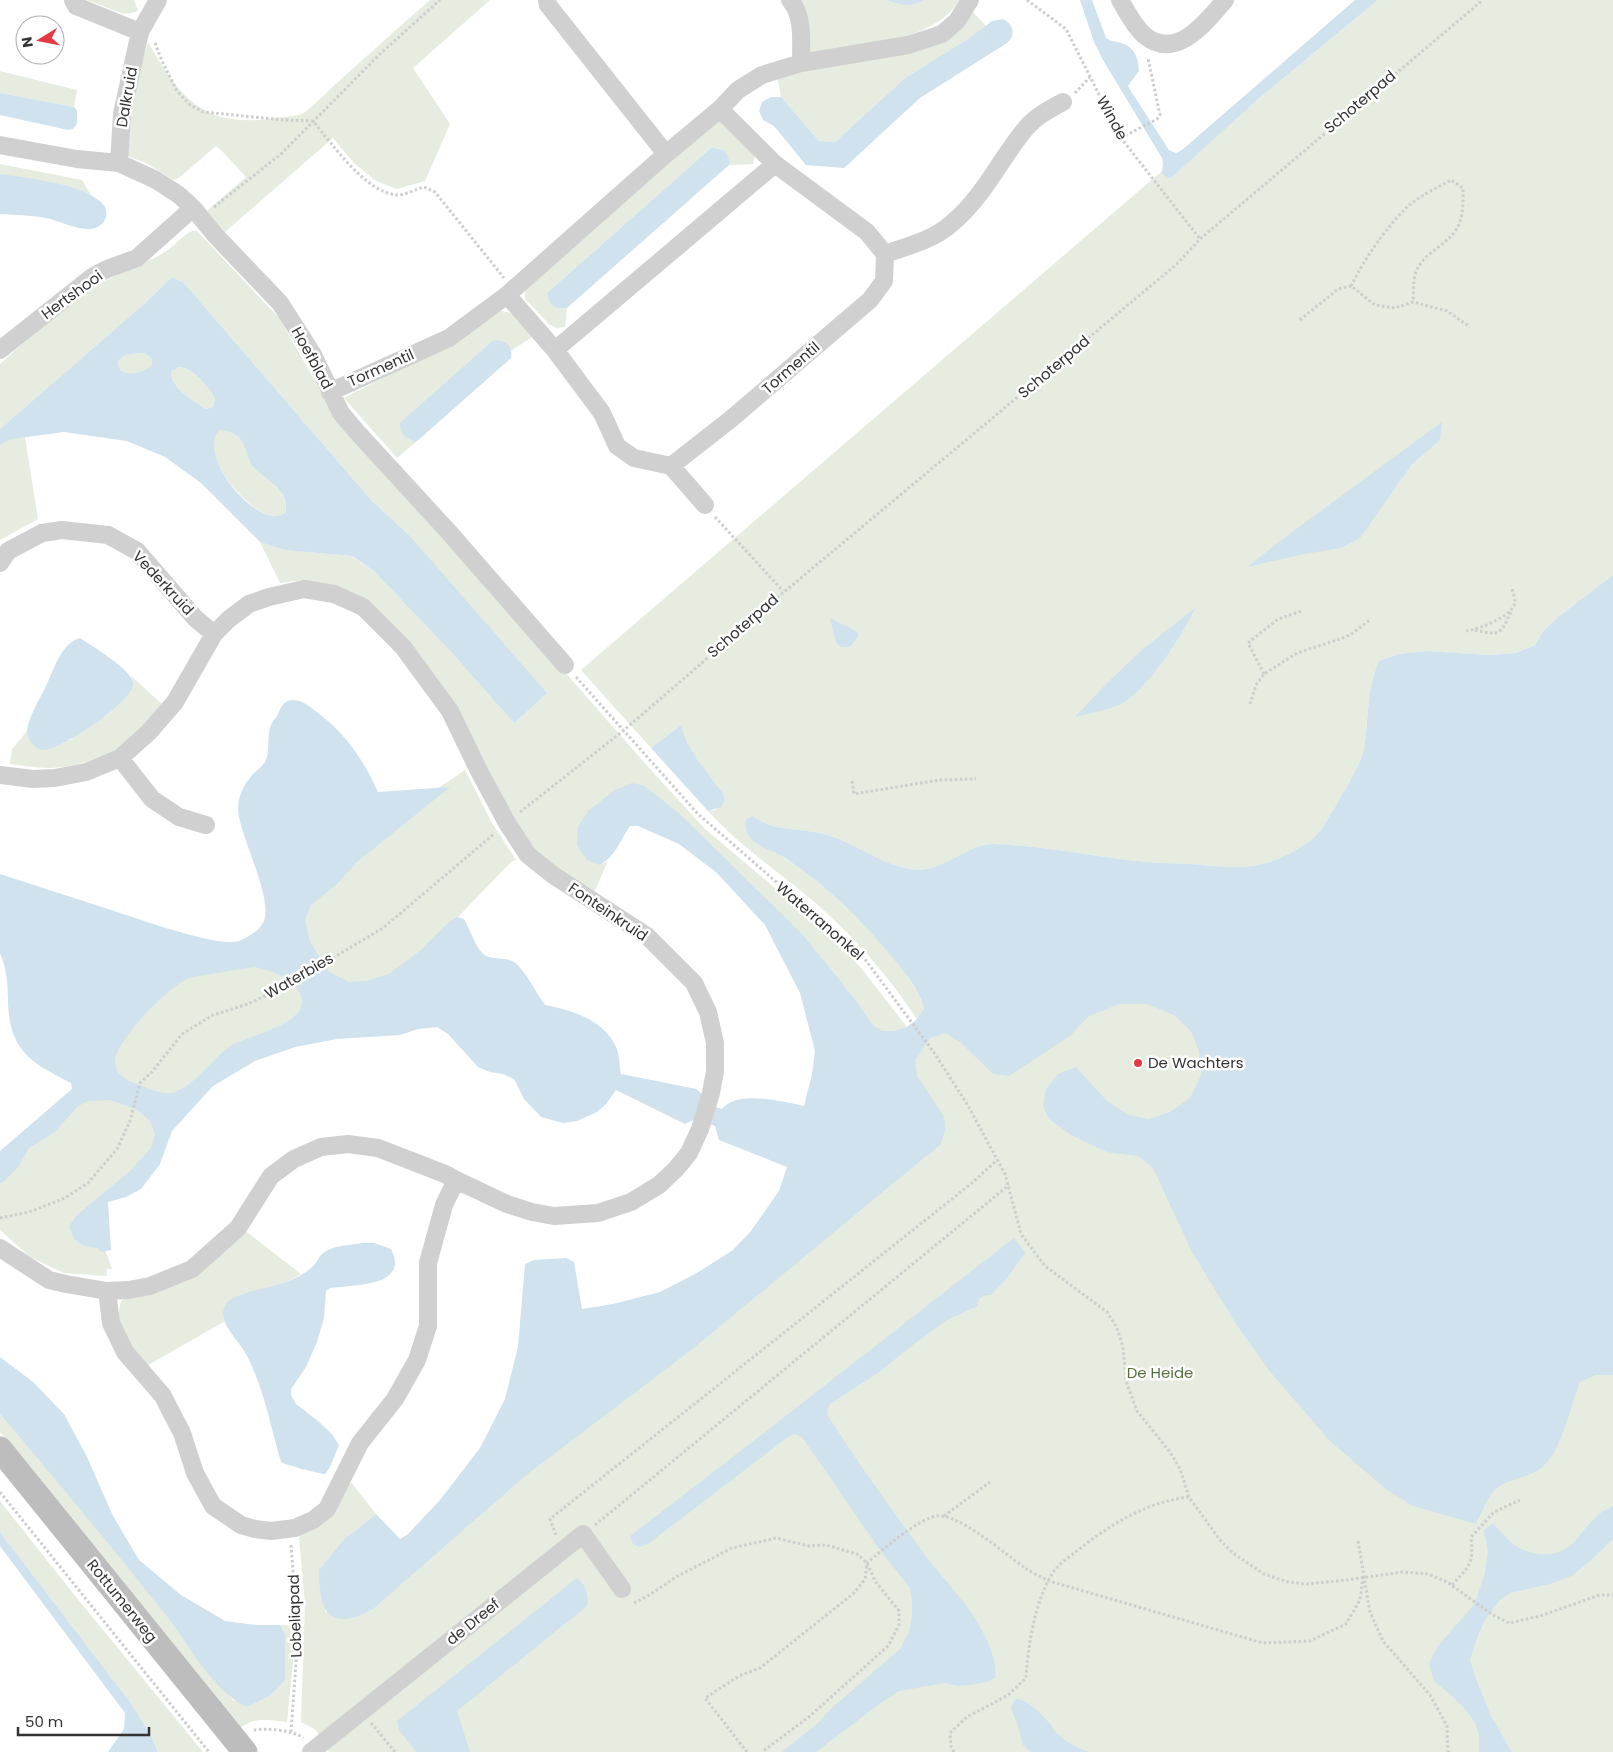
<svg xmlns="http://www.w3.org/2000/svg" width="1613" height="1752" font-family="Poppins,sans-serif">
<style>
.green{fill:#e6ecdf}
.water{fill:#cfe2ee;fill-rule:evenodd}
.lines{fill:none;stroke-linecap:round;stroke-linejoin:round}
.path{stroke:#cdcdcd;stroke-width:3;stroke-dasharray:2.5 2.5;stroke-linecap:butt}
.street{stroke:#d0d0d0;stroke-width:18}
.secondary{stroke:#bdbdbd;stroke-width:25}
.poi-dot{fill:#e63946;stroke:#fff;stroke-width:2}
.labels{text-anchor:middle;stroke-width:5;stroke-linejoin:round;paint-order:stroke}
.street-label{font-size:15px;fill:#333;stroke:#fff}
.poi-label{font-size:15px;fill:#333;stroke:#fff;text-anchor:start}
.park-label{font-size:15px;fill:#56703f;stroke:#fff}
</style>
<rect width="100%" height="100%" fill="#fff"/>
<path class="green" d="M87,0H134L138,10L136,12L124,14Z
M430,0H490L413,68L450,124L425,181L397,189L376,181L354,163L333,138L225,232L207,211L246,177L222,151L216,146L180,177L174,180L146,163L122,154L135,86L148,42C179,96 201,127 268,119C277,117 295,117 302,114C313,107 329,90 339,81C369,54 399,27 430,0Z
M796,0H887C898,5 914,6 925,0H959C936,43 850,47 806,54Z
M1378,0H1613V575L1558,617L1543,631L1535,645L1515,653L1490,655L1427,651L1398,654L1379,661C1366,689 1369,720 1364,749C1362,763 1333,811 1324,825C1320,832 1312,840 1305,844C1290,855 1269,864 1251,866C1234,869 1207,865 1189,864C1172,863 1155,863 1138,861C1090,856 1043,846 995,844C965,843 943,875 910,869C878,863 854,842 824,834C798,827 777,833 753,816L760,846C807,861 911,961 924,1008L917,1019C892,982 864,948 831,917C792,880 744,851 708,811L715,810L725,800L723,793L697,759L687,742L681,725L651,748L581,670L1162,171V174L1257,100Z
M971,10L987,27L905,78L835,142L819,141L781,97L777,75L913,49Z
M0,71L77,90L74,107L0,93Z
M725,118L755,155L753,164L729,165V160L720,148H711L549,291L548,296L562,309L567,308L565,327L557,328L549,324L525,299L526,284L709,123Z
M0,164L82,180L91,195L52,182L0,174Z
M192,231H197L279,318L326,400L650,769L705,829L821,927L861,968L907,1027L893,1031H883L874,1026L852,995L804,936L645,786L600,865L608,861L593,895L538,855L502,800L480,754L438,683L337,587L303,580L280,583L260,542L284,550L351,556L376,573L451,652L514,723L408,534L372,501L184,283L172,277L144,304L0,429V364C34,334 69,300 109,279C127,269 147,263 165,252C175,246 181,236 192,231Z
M501,311L511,313L532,337L511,351L510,348L491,342L401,423C400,434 406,439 416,442L397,458L344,398L451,343L492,316Z
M140,353L146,354L152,359L151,366C142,373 118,380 118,361L125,355Z
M177,367C192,367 208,386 215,398L213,407L206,409C194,402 175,390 171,376L172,371Z
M221,430C227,431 237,434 241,440C246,447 247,457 252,464C264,480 290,490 285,513C281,515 276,517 271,516C247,511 193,449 221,430Z
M25,437L38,519L0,540V445L12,439Z
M131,676L163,705C149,721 135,739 116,750C110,754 101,756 94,759C61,771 45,769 10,764L12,749L27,731L29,739L70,740L108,714L123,700L133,684Z
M465,770L492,823L516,860L512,861L427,949L377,1008L237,1056L177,1109L155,1153L102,1201L106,1252L112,1269H106L107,1276L64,1273L30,1257L0,1230V1162L95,1082L108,1027L187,964L281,939L299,882Z
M1048,961L1613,1086V1752H329L316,1730L301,1722L305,1603L299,1538L302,1532L326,1520L351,1482L376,1514L343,1540L319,1570L326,1613L832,1183L889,1051Z
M244,1230L301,1274C283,1286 260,1292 239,1295L223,1317L225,1321L143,1368L116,1325L121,1301Z
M0,1414C53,1476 105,1539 156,1602C182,1635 205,1670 234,1701L285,1680V1634L280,1625L293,1626V1663L287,1722C268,1720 255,1716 239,1729L0,1432Z
M0,1501L72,1592L203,1752H158L152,1738L133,1706L0,1532Z"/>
<path class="water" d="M887,0H925C912,7 900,6 887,0Z
M1080,0H1092L1106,38C1111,42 1116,41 1121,43C1134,46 1139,59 1139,71L1128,86L1129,88L1169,150L1176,153L1182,150L1355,0H1378L1257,100L1173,176L1169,178L1162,174L1163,163L1162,158L1103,60L1094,42Z
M1003,19C1014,25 1016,35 1007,43L920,98L844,168L806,165L774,126L763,120L759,111L762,102L771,97H781L819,141L835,142L905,78L971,37L992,21Z
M0,93L74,107L77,110V124L73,129L68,130L0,115Z
M711,148C723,147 730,152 729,165L567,308C555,310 547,304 548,292Z
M0,174C28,178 81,183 102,203C112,213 104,229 90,229C74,229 60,221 46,218C31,215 15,215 0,214Z
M172,277L184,283L372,501L408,534L547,693L514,723L451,652L375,572L352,556L284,550L260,542L201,483L165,457L127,441L64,432L12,439L0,445V429L144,304ZM140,353L146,354L152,359L151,366C142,373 118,380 118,361L125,355ZM178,367C192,367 208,386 215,398L213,407L206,409C194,402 175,390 171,376L172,371ZM221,430C227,431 237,434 241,440C246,447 247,457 252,465C264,480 291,490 285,513C281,515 276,517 271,516C246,510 215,471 214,447C214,440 215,433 221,430Z
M497,340C507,341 513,348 511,358L416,442C405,438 400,435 400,423L491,342Z
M1442,422L1440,440L1412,464L1360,538L1341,548L1299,555L1247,567L1288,535Z
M1613,575V1375H1595L1580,1382C1569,1408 1563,1451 1540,1469C1529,1477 1506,1480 1497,1488C1487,1496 1482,1513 1476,1524L1413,1506L1386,1489L1331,1442L1271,1373L1238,1327L1192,1252L1153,1168L1138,1156L1107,1152L1071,1135L1049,1119L1043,1106L1046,1089L1058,1074L1076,1067L1107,1101L1128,1115L1149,1119L1170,1112L1190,1098L1201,1075L1199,1051L1191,1031L1174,1015L1147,1004H1119L1089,1016L1071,1035L1009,1076L993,1074L960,1042L946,1033L930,1038L915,1061L917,1076L944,1117L945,1130L941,1144L695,1347L525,1476L373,1609C366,1612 359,1617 351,1618C319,1625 320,1592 319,1570L343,1540L376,1514L400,1539L408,1534L440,1500L480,1448L505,1399L518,1347L525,1264L534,1260L566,1258L574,1262L582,1309L613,1304L660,1292L697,1273L733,1250L751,1231L779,1191L787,1167L719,1140L715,1126L695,1119L685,1124L616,1090L606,1104L597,1112L577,1121L563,1123L541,1117L524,1099L514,1079L503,1074L490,1072L478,1067L448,1034L437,1027L418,1029L400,1035L337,1039L295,1047L255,1061L213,1086L172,1131L160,1164L141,1189L126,1197L108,1202L111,1250L101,1252L98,1248C81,1247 74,1243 69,1226L77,1215L130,1171L151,1148L155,1134L150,1121L136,1109L110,1100L87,1101L77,1107L55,1132L29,1148L18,1167L2,1183H0V1151L72,1089L71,1083C32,1063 10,1052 8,1003C8,986 7,969 0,953V874C37,886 74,898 111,910C136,918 218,948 239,941C247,938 259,931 263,923C275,901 240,837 238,810C238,795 244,784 254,773C258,770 262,766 265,762C271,751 266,737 271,725C272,722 275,719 277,716C281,707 283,700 294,700C303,701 307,705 314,710C344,731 363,759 378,792L450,787L357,862L337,884L311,905L305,920L310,942L329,972L349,982L367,981L389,974L421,950L447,924L457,917L464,919C471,930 476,953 489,957C496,959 505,958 512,961C524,967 536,993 545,1005C572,1010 604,1020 616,1047C620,1055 619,1066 621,1074L696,1089L702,1094L700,1102L722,1109C738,1089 782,1102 804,1106L812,1074L815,1051L800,993L765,925L717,873L679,844L638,826H630C620,840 616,856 600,865L587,860L577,845L578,827L588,811L615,790L632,783L645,786L682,816L804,936L852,995L874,1026L883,1031H893L907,1027L917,1019L924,1008C918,988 905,972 892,957C862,920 828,887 788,860C779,853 758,847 752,840C746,833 745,827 746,819L753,816C777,833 798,827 824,834C854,842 878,863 910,869C943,875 965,843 995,844C1043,846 1090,856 1138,861C1155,863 1172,863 1189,864C1207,865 1234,869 1251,866C1269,864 1290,855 1305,844C1312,840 1320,832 1324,825C1333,811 1362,763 1364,749C1369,720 1366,689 1379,661L1398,654L1427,651L1490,655L1515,653L1535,645L1543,631L1558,617ZM255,967C272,971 289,976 299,992C317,1023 248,1035 231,1046C211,1059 198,1083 175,1092C164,1096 153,1090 142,1086C131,1082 116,1077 115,1063C113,1042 169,987 187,979C193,976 200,976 206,975C222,972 238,969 255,967Z
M1195,608C1181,637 1150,686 1123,703C1112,709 1087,714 1075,717L1107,683L1143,649Z
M830,618L856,631L859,635L850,647H841L836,642Z
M80,638C91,645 134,671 133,684C133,702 61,750 43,750C37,750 35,746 31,742C29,739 27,736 27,732C28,717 40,699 46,686C54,670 61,643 80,638Z
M681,725L687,742L697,759L723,793L725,800L721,807L708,811L651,748Z
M1014,1238L1025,1253L1007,1278L991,1295C982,1295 979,1297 977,1306L947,1320L914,1344L878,1373L830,1404L827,1410L828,1416C859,1464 891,1510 926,1556C942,1578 963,1598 977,1622C986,1637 998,1660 995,1678L987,1682L969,1685L958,1686L945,1683L899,1691L882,1702L816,1752H782L818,1723L832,1708L900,1649L909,1632L912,1616V1600L910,1588L880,1550L802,1437L795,1434L789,1436L648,1544L640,1547L633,1544L630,1536C759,1438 886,1337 1014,1238Z
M363,1243H374L391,1249C411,1287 352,1285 330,1288L326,1291L324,1318L317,1342L306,1367L291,1389V1395L296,1404L318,1421L332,1434L339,1445L330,1467L325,1474C320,1474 286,1465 281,1462C270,1425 264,1388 246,1354C239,1340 215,1321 226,1304C234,1292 274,1288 289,1281C297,1278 309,1271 314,1265C318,1261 319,1256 323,1253C334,1245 351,1245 363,1243Z
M0,1357L33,1382L64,1414L87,1457L113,1516L139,1560L181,1595L225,1621L257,1625H280L285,1634V1680L269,1696L247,1707C212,1691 189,1644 165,1614C111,1546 56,1480 0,1414Z
M1613,1506V1539L1589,1562L1571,1576L1550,1584L1510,1593L1500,1600L1486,1618L1477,1638L1470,1660L1476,1679L1491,1716L1512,1752H1479V1736L1476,1724L1467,1711L1451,1695L1434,1681L1429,1663L1438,1646L1472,1607L1477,1597L1485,1573L1488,1552L1484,1530L1493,1523C1507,1539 1517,1552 1539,1554C1572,1557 1576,1535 1597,1516C1601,1512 1608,1509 1613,1506Z
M0,1532L133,1706L152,1738L158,1752H108L124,1729L125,1713L0,1546Z
M577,1578C586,1585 589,1595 587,1606L457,1711L470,1752H416L399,1730L397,1721Z
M1016,1699C1025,1698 1044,1716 1050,1724C1053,1728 1054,1731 1057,1734C1066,1742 1077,1747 1088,1752H1030L1023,1745L1017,1723L1011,1709L1013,1702Z"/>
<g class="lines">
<path class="path" d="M1027,0L1066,29L1121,138L1200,239
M155,43L162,61L177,91L190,105L203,112L284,120L313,121C333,145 365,192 397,195C405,195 416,189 424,187L435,192L504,278
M1075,93L1090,77
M1121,138L1157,119L1160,115L1148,58
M214,207L281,154L380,54L440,0
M1351,286C1365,258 1385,229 1407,207C1419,196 1437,188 1451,180L1463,188C1463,201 1464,218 1456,230C1445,247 1421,253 1415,275C1413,283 1414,293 1413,302
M1300,320L1338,289L1351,286L1375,305L1395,308L1413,302L1447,311L1470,327
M715,517L783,591
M1475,630C1500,636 1500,635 1511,612
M1466,631C1479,629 1515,616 1515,601C1515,598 1513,593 1512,589
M1264,674L1248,643L1278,619L1302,611
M576,677L698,814L864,958L935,1054L967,1104L1005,1174L1021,1234L1045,1266L1107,1312L1117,1328L1123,1347L1126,1381L1137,1411L1170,1452L1180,1469L1189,1497L1220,1540L1233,1553L1264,1574L1288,1582L1307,1584L1346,1580L1403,1572L1428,1574L1447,1582L1493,1615L1509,1623L1540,1616L1600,1595H1613
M1250,704L1256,685L1264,674L1297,653L1343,638L1353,633L1371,619
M852,781L854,794L939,780L976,779
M520,812L623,731L784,592L1177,264L1200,239L1483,0
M0,1218L29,1212L65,1198L88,1183L117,1149L130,1121L140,1083L152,1072L182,1034L213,1015L248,1004L286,986L383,928L494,834
M0,1492L209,1752
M944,1516L990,1482
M595,1525L1009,1185
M556,1535L550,1519L972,1183L997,1160
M1358,1541L1370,1612L1383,1641L1430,1695L1447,1726L1448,1752
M1452,1585C1469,1566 1474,1565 1471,1537L1494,1512L1520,1500
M634,1603L651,1594L676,1577L732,1548L776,1538L809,1546L826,1545L857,1554L867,1563L875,1581L899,1611V1625L888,1646L810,1716L762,1752
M371,1723L395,1752
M254,1730C266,1728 294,1730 303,1738
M291,1732L298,1636L291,1545
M747,1752L705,1698L739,1676L760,1668L854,1593L865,1579L867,1563C881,1551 919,1518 937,1516C958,1513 1007,1555 1025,1568C1032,1573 1041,1577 1049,1581L1263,1643L1310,1641L1346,1624L1360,1600L1363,1578
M954,1752L951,1747L950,1733L967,1717L1008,1695L1026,1678C1028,1645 1035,1599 1054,1571C1060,1563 1069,1557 1077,1551C1110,1524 1147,1502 1189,1497"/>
<path class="street" d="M73,0L76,6L140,32
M547,0L548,5L666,154
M790,0C804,16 801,42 801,63
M1120,0C1127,12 1134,26 1144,35C1176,62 1206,22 1225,0
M720,109L775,164L867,232L885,254
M0,145L77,159L119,163L156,180L179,195L193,208L216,236L280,303L312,353L341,413L357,432L447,530L565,665
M119,163L122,114L140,32L158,0
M507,295L555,350L602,413L617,446L634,458L671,466L705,505
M0,350L92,277L107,269L137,258L193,208
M555,350L775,164
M330,392L449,338L507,295L666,154L720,109L738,90L762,75L801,63L908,45L942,34L957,21L970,0
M671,466L731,419L870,300L884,281L885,254C908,246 933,240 951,224C984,197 1000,159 1026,128C1036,116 1050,109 1063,102
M0,563L8,551L42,533L62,530L108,535L137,551L195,618L214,634
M120,758L152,799L179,817L206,825
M0,775L33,779L55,778L86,772L120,758L149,732L175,702L214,634L229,619L249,604L269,597L304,589L334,594L363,607L403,647L450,711L479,771L507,823L528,855L553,875L647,936L694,983L708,1012L715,1043V1071L711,1093L700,1129L689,1153L676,1169L659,1185L631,1202L598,1213L554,1216L532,1212L507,1204L456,1180L445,1174L378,1148L348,1144L321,1147L294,1159L271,1176L238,1228L192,1269L150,1286L129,1290L107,1291L66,1284L49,1280L0,1248
M107,1291L111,1323L125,1352L163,1396L170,1410L182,1433L195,1473L213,1506L241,1525L255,1529L271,1531L295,1528L313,1520L327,1509L360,1443L395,1399L417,1360L428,1326V1263L444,1205L456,1180
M311,1752L583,1534L622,1589"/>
<path class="secondary" d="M0,1449L245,1752"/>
</g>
<circle class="poi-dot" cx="1138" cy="1063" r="5"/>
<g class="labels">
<g class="street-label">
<text transform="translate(127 97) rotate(-80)" y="5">Dalkruid</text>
<text transform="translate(1360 102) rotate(-40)" y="5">Schoterpad</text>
<text transform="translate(1112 118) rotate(61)" y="5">Winde</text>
<text transform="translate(72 295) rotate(-36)" y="5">Hertshooi</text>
<text transform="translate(312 358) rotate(61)" y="5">Hoefblad</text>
<text transform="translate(1054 367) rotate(-40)" y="5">Schoterpad</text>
<text transform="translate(381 368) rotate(-24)" y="5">Tormentil</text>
<text transform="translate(791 368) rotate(-41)" y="5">Tormentil</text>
<text transform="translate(163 583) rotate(47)" y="5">Vederkruid</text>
<text transform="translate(743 626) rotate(-41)" y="5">Schoterpad</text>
<text transform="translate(608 912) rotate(34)" y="5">Fonteinkruid</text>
<text transform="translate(820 921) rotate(41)" y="5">Waterranonkel</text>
<text transform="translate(299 976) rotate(-30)" y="5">Waterbies</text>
<text transform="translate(122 1601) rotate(51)" y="5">Rottumerweg</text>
<text transform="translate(295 1616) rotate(-92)" y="5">Lobeliapad</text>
<text transform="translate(473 1622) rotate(-39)" y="5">de Dreef</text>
</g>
<g class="poi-label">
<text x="1148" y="1068">De Wachters</text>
</g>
<g class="park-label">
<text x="1160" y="1378">De Heide</text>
</g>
</g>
<g transform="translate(40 40) rotate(260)"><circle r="24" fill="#ffffff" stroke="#adadad"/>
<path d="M0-4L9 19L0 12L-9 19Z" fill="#e63946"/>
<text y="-8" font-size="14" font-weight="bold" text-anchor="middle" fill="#333333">N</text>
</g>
<path d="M18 1727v8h131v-8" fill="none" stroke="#333333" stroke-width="2.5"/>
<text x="25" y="1727" font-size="15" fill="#333333" stroke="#ffffff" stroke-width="4" paint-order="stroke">50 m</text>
</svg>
